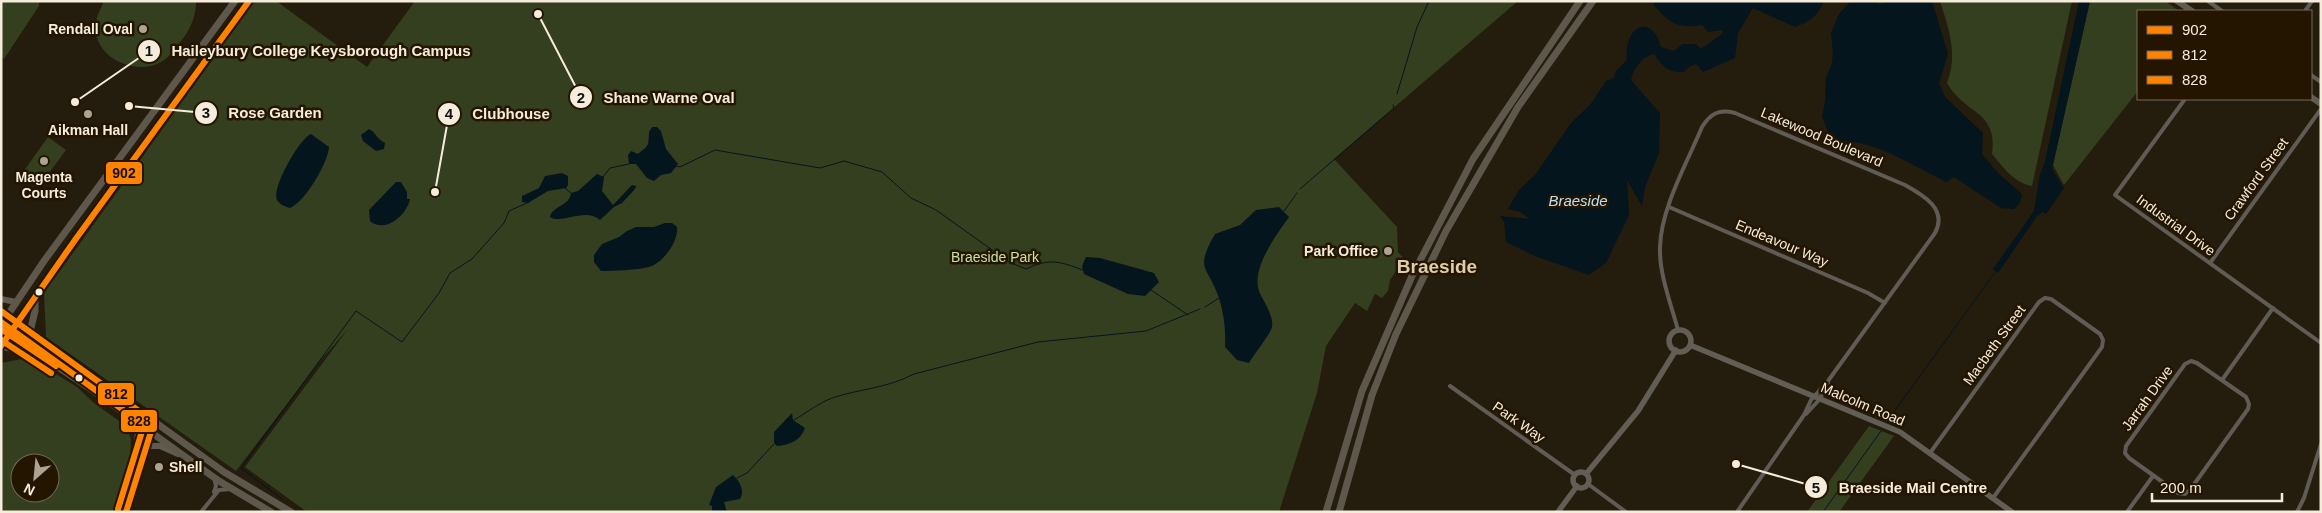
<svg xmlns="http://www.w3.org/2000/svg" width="2322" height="513" font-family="Helvetica,sans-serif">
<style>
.green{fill:#343f20;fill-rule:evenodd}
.water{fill:#04151d}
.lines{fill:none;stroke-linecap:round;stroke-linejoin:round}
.stream{stroke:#04151d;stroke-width:1}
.street{stroke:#605b55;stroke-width:4}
.secondary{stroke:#625d55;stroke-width:5.5}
.primary{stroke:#605b51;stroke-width:6}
.highway{stroke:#5e584c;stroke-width:7}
.bus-1-casing{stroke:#241500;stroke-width:10}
.bus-2-casing{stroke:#241500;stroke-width:10}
.bus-3-casing{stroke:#241500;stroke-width:10}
.bus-1{stroke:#ff8200;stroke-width:6}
.bus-2{stroke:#ff8200;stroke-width:6}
.bus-3{stroke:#ff8200;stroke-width:6}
.poi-dot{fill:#aca393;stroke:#241500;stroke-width:2}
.bus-dot{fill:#f5ecdb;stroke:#241500;stroke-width:2}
.labels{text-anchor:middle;stroke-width:5;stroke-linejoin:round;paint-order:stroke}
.poi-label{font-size:14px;font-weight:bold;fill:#f5ecdb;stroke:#241500;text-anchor:end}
.street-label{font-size:14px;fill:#f5ecdb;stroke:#241500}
.park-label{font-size:14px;fill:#c7e2a0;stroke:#241500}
.water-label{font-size:15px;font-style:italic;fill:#b8e0f9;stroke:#241500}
.district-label{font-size:19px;font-weight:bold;fill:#dfccab;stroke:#241500}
.leader{fill:none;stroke:#f5ecdb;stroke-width:2}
.callout-dot{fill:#f5ecdb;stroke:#241500;stroke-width:2}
.mark-label{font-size:15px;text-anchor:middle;font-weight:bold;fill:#111}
.callout-label{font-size:15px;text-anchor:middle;font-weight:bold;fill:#f5ecdb;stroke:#241500;stroke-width:5;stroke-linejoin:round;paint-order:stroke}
.line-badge{stroke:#241500;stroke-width:2}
.pale-badge-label{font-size:14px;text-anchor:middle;font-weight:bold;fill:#111}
</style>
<rect width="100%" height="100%" fill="#241c0c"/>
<path class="green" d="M1,1H39V6L4,59L1,57Z
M104,1H196C196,16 191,28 182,40C176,48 170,57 161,62C134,77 91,56 96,23C97,15 101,8 104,1Z
M255,1H276L367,67L415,1H1518L1334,159L1397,227L1398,252L1404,259L1390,280L1388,291L1382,298L1375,294L1367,311L1355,303L1326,346L1317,393L1279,512H307L245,467L348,329L319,362L236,471L46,337L44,293Z
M1940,1H2072L2032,186C2014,183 2003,167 1992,154C1998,110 1965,115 1947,83C1958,54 1949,30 1940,1Z
M2090,1H2165L2179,11H2138V91L2064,185L2053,165Z
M48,137L66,150L40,185L23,172Z
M22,359L43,366L77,387L94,403L126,426L131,439L130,457L114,512H1V363ZM20,463H50V493H20Z
M1869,426L1894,436L1839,512H1807Z"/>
<path class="water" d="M1656,1H1824C1818,16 1809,22 1795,27L1753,8L1738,33L1735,58L1703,72L1696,64L1690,66L1684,72C1668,73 1663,67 1654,54C1641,57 1634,68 1631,80L1660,113L1659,153L1645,187L1642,206L1627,180L1629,215L1606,263L1589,275L1535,256L1506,242L1504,222L1500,216L1530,219L1520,212L1508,209L1519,190L1535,175L1571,123L1590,105L1606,81L1614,78L1616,71L1627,60C1623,28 1651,11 1661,47L1674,51L1683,44H1696L1701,49L1722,34L1723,30L1708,32L1702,25C1676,29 1670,23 1653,4Z
M1851,1H1876L1879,4L1890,1H1932L1948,54L1939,83L1945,97L1983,133L1982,154L1998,173L2022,194L2020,203L2014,209L2001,208L1954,177L1946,182C1912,165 1875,140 1837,141L1828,132L1822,117L1825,101L1826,78L1832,63L1833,52L1831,33L1839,14Z
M2079,1H2090L2052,169L2064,188L2046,214L2043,212L2037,216L1998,273L1993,269L2034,211L2040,174L2045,162Z
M652,127H657L661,131L666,149L678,164L671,173L661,175L654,181L647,178L636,164H629L628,155L631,151L638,154C650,144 648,147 649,132Z
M369,129C376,132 376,139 385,143L384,149L376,151L363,141L361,135Z
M311,134L329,147C328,163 305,202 290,208C286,207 280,205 277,200C271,188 300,138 311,134Z
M562,173L568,176V185L566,188L548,191L528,203L522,202V196L539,188L545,176Z
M597,174L604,177L602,191L613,205L632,185L636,186L635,189L622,203L614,207L600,220C584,207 562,225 550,217C552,206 570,206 571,193L578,191Z
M396,182H401L407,192V199H410C407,215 385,234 370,221L369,210Z
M1279,207L1289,217C1277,234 1251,268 1259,291C1263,301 1274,315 1272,327C1270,335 1254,354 1249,363L1237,360L1225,347C1226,331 1224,314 1219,298C1208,265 1194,271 1215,234L1240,225L1256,210Z
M665,223H672L677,227C679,241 663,263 649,267C637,270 614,271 601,271L594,262V255L602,244L619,237L627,231L636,227H654Z
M1086,257L1100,258L1154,273L1159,282L1145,296L1128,294L1084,274L1082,266Z
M792,413L793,420L805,428C801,440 790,445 777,446L774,443V432Z
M733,475C740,482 745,490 740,499L724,502L727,512H712V506L709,505L716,487Z"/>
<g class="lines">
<path class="stream" d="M1397,94L1417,27L1429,1
M676,166L680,167L715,150L820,168L844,161L882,172L911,198L936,210L1009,262L1026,269C1050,258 1058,261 1083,270
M603,177L610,168L629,164
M565,188L571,193
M1300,189L1394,108L1393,105
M1284,211L1297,193
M1151,290L1188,315
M1205,307L1219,298
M794,420C806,413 819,403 832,398C859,389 888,388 914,374L1038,342L1146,331L1200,309
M1888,420L1996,271
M737,478L747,473L774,444
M282,499L241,468L356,311L402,342L439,293L450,273L472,259L504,223L509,211L529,202
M1823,512L1881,431"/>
<path class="street" d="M2208,1L2222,11
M2305,11L2312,1
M2311,75L2321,82
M2185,99L2115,195L2321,343
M1669,207L1868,293L1885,303
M2210,263L2321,109
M1678,330C1671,304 1659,274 1660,247C1661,208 1687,163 1702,127C1711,113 1719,109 1735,113L1905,185C1923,195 1948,209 1935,233L1828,381L1811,400L1804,415L1737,512
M2191,361L2197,363L2246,397L2249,404L2248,409L2190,490L2185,494L2178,493L2129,458L2125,453L2126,446L2185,364Z
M2222,380L2273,308
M1450,386L1575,475
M1806,414L1819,400L1828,383
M1930,453L2039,302L2045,298L2051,299L2100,334L2103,340L2102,347L1993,498
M214,477L216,486L214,492
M1588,484L1626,512
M201,512L219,490L231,489
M2127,512L2153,476
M2297,512L2304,498L2321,444"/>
<path class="secondary" d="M1669 341a11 11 0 1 1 22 0a11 11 0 1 1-22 0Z
M1690,345L1900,432L2012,512
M1573 480a8 8 0 1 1 16 0a8 8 0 1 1-16 0Z
M1586,474L1638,411L1676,350
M1558,512L1577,486"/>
<path class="primary" d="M2177,1L2192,11
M2311,97L2321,104
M1,299L16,302
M147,446H160L178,454
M136,451L139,423
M119,512L150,419
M126,512L154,422"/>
<path class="highway" d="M7,315L224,472L291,512
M1,325L44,261L235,1
M1,329L88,387L219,481L271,512
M30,332L35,311V296
M1,346L75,240L249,1
M1,346L34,353
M1326,512L1362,391L1412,276L1473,159L1580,1
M1339,512L1372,395L1396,334L1446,231L1518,107L1593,1"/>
<defs>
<path id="bus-1" d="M1,346L75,240L249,1"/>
<path id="bus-2" d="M1,311L154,422L126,512
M1,329L56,366"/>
<path id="bus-3" d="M1,322L144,425L118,509
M1,340L51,373"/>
</defs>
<use href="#bus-1" class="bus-1-casing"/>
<use href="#bus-2" class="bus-2-casing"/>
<use href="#bus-3" class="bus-3-casing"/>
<use href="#bus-1" class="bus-1"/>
<use href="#bus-2" class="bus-2"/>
<use href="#bus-3" class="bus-3"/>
</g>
<g class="poi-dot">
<circle cx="143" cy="29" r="5"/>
<circle cx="88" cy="114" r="5"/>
<circle cx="44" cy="161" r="5"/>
<circle cx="1388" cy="251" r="5"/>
<circle cx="159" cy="467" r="5"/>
</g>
<g class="bus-dot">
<circle cx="39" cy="292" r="4.5"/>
<circle cx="79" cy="378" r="4.5"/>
</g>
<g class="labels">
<g class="poi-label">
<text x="133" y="34">Rendall Oval</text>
<text x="88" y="135" text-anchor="middle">Aikman Hall</text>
<text x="44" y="182" text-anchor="middle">Magenta<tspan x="44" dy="16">Courts</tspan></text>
<text x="1378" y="256">Park Office</text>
<text x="169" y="472" text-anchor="start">Shell</text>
</g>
<g class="street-label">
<text transform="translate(1822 137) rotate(23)" y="5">Lakewood Boulevard</text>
<text transform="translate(2256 179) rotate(-54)" y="5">Crawford Street</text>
<text transform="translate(2176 225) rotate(36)" y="5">Industrial Drive</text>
<text transform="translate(1782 243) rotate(23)" y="5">Endeavour Way</text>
<text transform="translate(1994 345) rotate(-54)" y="5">Macbeth Street</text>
<text transform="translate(2147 398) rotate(-54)" y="5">Jarrah Drive</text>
<text transform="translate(1863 404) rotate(23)" y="5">Malcolm Road</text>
<text transform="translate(1519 422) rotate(35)" y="5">Park Way</text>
</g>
<g class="park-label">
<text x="995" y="262">Braeside Park</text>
</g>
<g class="water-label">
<text x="1578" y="206">Braeside</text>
</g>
<g class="district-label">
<text x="1437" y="273">Braeside</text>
</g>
</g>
<path class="leader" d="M75 102L149 51M538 14L581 97M129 106L206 113M435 192L449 114M1736 464L1816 487"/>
<g class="callout-dot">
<circle cx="75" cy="102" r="5"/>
<circle cx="538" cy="14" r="5"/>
<circle cx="129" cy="106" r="5"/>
<circle cx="435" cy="192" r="5"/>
<circle cx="1736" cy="464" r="5"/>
<circle cx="149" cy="51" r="12"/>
<circle cx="581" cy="97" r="12"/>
<circle cx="206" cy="113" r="12"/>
<circle cx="449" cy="114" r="12"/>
<circle cx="1816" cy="487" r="12"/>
</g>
<g class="mark-label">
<text x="149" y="56">1</text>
<text x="581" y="103">2</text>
<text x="206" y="118">3</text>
<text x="449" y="119">4</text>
<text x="1816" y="493">5</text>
</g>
<g class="callout-label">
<text x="321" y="56">Haileybury College Keysborough Campus</text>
<text x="669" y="103">Shane Warne Oval</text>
<text x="275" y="118">Rose Garden</text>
<text x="511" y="119">Clubhouse</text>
<text x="1913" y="493">Braeside Mail Centre</text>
</g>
<g class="line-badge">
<rect x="105" y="161" width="38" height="24" rx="5" fill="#ff8200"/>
<rect x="97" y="382" width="38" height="24" rx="5" fill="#ff8200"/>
<rect x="120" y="409" width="38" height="24" rx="5" fill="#ff8200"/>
</g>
<g class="pale-badge-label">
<text x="124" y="178">902</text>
<text x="116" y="399">812</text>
<text x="139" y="426">828</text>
</g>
<rect width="2322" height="513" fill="none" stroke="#f5ecdb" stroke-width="5"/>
<rect x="2137" y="10" width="175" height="90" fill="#241500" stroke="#786b58"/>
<rect x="2147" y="26" width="25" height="8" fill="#ff8200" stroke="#786b58"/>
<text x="2182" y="35" font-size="15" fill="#f5ecdb">902</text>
<rect x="2147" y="51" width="25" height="8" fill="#ff8200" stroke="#786b58"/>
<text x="2182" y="60" font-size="15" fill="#f5ecdb">812</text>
<rect x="2147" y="76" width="25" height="8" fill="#ff8200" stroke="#786b58"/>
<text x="2182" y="85" font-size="15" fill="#f5ecdb">828</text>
<g transform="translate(35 478) rotate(207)"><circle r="24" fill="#241500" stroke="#786b58"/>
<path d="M0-4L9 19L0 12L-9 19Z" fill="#aca393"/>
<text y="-8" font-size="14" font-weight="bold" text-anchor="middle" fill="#f5ecdb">N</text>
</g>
<path d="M2152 493v8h130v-8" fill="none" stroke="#f5ecdb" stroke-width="2.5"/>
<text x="2160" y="493" font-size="15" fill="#f5ecdb" stroke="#241500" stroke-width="4" paint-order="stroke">200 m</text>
</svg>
